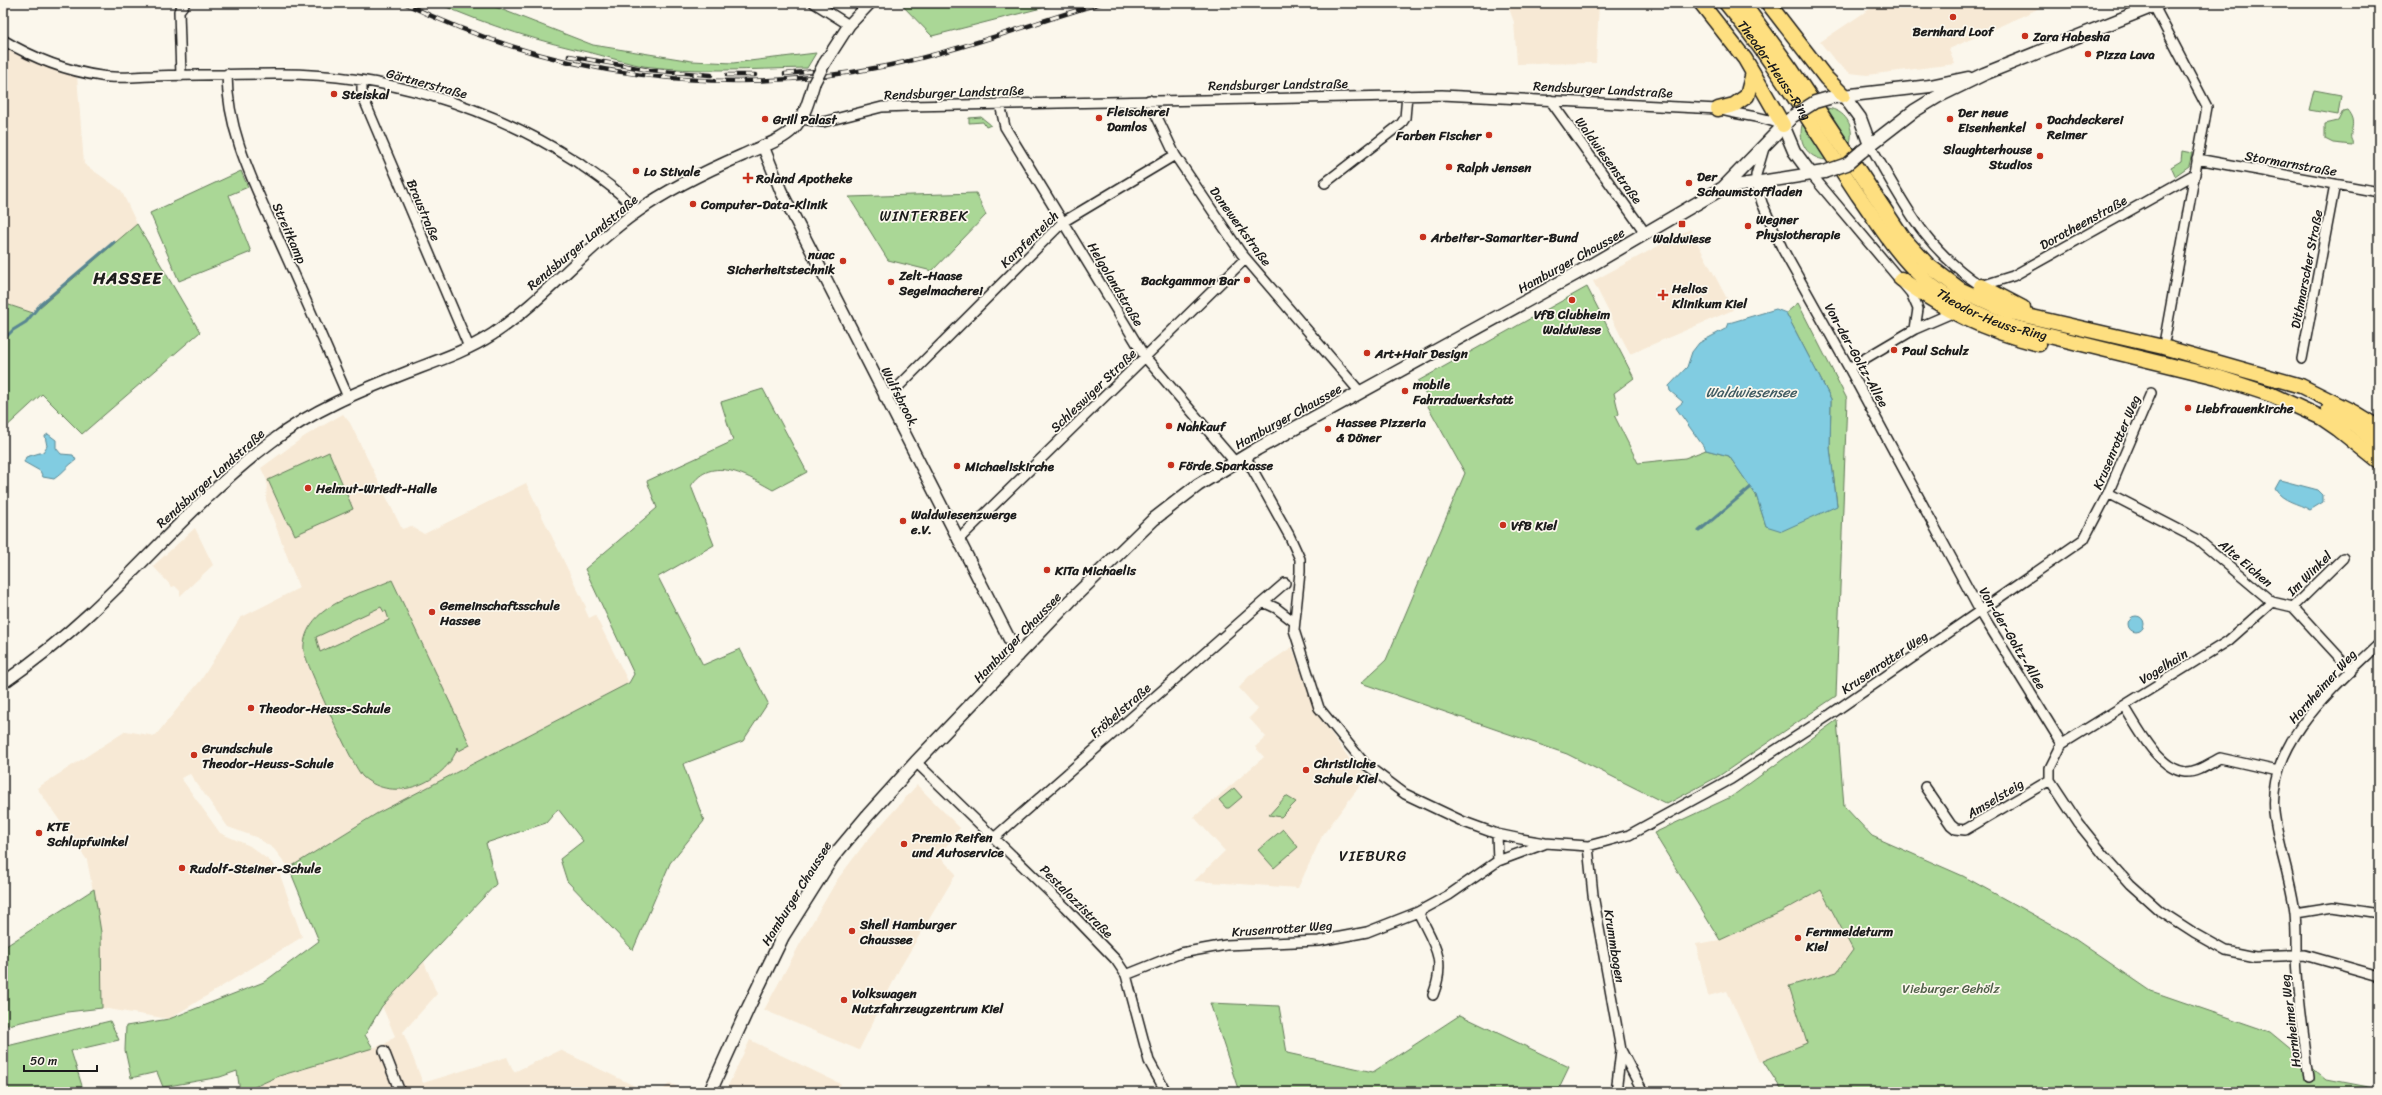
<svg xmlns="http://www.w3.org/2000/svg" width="2382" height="1095" font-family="Sriracha,sans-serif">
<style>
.built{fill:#f7e9d5}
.green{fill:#aad796;stroke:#637a59;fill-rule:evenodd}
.water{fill:#81cce1;stroke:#598692}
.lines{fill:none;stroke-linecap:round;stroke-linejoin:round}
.stream{stroke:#598692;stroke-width:3}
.minor-casing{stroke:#1c1c1c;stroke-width:12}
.tertiary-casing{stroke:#1c1c1c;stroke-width:14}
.secondary-casing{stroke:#1c1c1c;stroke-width:15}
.trunk-casing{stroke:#1c1c1c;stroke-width:17}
.minor{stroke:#fbf7ec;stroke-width:9}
.tertiary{stroke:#fbf7ec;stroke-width:11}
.secondary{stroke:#fbf7ec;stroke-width:12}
.trunk{stroke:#fedf80;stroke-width:14}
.rail-casing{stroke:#1c1c1c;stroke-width:4.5}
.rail{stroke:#fbf7ec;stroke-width:3;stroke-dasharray:9;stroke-linecap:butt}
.tertiary-bridge-casing{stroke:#1c1c1c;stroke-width:14;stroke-linecap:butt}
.secondary-bridge-casing{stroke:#1c1c1c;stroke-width:15;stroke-linecap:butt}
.tertiary-bridge{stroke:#fbf7ec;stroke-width:11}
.secondary-bridge{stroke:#fbf7ec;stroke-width:12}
.poi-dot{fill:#c8321e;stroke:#fbf7ec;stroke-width:1.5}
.labels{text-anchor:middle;stroke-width:3.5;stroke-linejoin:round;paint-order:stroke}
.poi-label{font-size:13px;font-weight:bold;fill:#1c1c1c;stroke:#fbf7ec;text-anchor:start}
.street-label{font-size:13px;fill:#1c1c1c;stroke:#fbf7ec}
.park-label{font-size:13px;fill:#4e5d47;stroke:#fbf7ec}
.water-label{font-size:14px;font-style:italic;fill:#3f5a61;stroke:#fbf7ec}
.quarter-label{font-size:15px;letter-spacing:1px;fill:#1c1c1c;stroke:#fbf7ec}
.district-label{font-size:17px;font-weight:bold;letter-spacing:1px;fill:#1c1c1c;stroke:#fbf7ec}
</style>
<rect width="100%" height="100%" fill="#fbf7ec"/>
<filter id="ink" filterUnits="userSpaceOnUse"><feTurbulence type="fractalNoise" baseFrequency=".025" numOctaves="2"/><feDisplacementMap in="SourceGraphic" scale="8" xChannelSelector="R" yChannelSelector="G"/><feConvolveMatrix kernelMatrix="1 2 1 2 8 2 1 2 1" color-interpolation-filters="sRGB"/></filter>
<g filter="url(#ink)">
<path class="built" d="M1507,3H1599L1596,63L1517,64L1514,22Z
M1869,3H2051L1949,49L1955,64L1867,75L1850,73L1837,63L1820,42L1871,8Z
M3,46L61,73L77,76L84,164L121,190L137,224L33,313L3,303Z
M1690,229L1733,310L1630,354L1593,281Z
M343,414L350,423L402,529L411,526L424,534L526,483L586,607L585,609L589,618L595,615L629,683L376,814L289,868L274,849L258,838L228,827L190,774L181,778L220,833L250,846L271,862L280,875L302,937L169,1019L102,1008L101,932L87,860L37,788L126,731L155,736L201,680L240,618L299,588L266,500L267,481L261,468L305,436Z
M195,528L213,565L180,596V591L175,586L172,587L153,566Z
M1292,647L1315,711L1351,761L1368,775L1322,836L1298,888L1194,881L1225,851L1194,817L1264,757L1255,747L1266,737L1249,718L1258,709L1239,688L1249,676Z
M917,785L960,828L939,856L956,874L900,968L859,1050L764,1010L801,942L837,880L865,843Z
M1821,890L1853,950L1837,972L1789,986L1808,1043L1759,1062L1727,991L1708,996L1696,944L1720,940L1781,912Z
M424,962L437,994L403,1032L423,1083L507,1057L514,1072L560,1050L647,1092H243L279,1076L385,1044L395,1036L382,1006Z
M750,1040L841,1084L837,1092H725Z
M670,1083L687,1092H661Z"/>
<path class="green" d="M437,3H485L593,45L692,61L733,63L816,53L807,68C752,69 697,73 643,66C627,63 611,58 596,54C541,42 489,26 437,3Z
M900,3H1051L1053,5L932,36Z
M2314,90L2341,95L2338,115L2309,110Z
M1827,108C1845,110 1855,126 1850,143L1849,144Z
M2347,110C2358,123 2349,131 2351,139C2352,141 2353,143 2352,145L2333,143L2325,139V124L2338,121L2343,111Z
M981,117L991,125L986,127L983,122L969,123V118Z
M1802,125H1803L1826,160C1807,158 1798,142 1802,125Z
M2182,151L2192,153L2189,166L2175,176L2171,167L2181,161Z
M241,171L248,187L229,195L251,252L179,281L150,213Z
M976,193L986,215L932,271L888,260L849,197Z
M137,224L200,332L82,434L42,394L3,430V303L33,313Z
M1587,287L1634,378L1614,393L1619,414L1615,417L1638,463L1685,458L1706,450L1729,456L1756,495L1766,526L1837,505L1830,448L1831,399L1786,313L1798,303L1847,399L1836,696L1719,776L1667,804L1567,754L1361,683L1386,660L1465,473L1424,399L1427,397L1418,381Z
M763,389L807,472L773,490C748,476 711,454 691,486L714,545L658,577L703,665L740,649L768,703L743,741L683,764L704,821L670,863L633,950L567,881L560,859L583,841L558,809L546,823L486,843L496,884L382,1006L365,1035L373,1048L279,1076L243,1092H240L237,1071L220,1077L163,1087L157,1072L131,1078L125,1050L126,1026L169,1019L264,982L319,941L289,868L376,814L629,683L634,674L585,569L657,508L647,481L733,441L721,402Z
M329,452L353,509L295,535L290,524H288L268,480Z
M392,580L470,745L459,751L458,747C445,783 394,804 363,777C354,769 306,664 304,651C303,642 306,632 311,625C327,600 366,592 392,580ZM381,607L384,612L386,611L389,620L320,652L316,637Z
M1837,720L1844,806L1872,836L1963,876L2066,933L2151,991L2270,1032L2327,1079L2379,1089V1092H1783L1763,1061L1807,1043L1789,986L1837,972L1853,950L1821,890L1781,912L1720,940L1654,833L1731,797Z
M1234,788L1242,797L1229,808H1226L1219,800Z
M1286,796L1296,802L1281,817L1269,815Z
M1283,829L1298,847L1274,868L1258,850Z
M94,889L101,932L102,1008L67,1012L3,1026V948Z
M1210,1003L1279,1006L1287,1053L1373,1072L1460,1015L1569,1067L1557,1092H1239Z
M110,1021L119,1040L71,1051L84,1092H3V1047Z"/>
<path class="water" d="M1776,309L1786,313L1831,399L1830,448L1837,506L1782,531L1766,526L1756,495L1729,456L1706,450L1676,408L1683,402L1670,391L1669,386L1687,367L1692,352L1699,343L1727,328L1729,323Z
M48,434L56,440V448L61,454L73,455L76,460C67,466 63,473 54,479L43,477L40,471L24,462L26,457L43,452L47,446L45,436Z
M2280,480L2318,490L2323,495V502L2310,510C2298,503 2283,502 2275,489Z
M2128 624a8 8 0 1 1 16 0a8 8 0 1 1-16 0Z"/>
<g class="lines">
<path class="stream" d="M3,340L13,330L26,322L40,305L114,242
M1699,531L1750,488"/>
<defs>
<path id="minor" d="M814,3L849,25
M2154,6L2207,107L2165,338
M3,40C33,58 67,71 101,76C118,79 136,76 152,76C193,75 234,74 275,74C381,73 487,104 577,162C598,177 620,191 637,211
M227,74C227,133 255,185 278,238C302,291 325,344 348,397
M181,76L179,11L185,3
M362,81V95L469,347
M1149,100L1175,155L1241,253L1360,392
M1550,100L1646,234
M1000,104L1005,127L1145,357L1235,462
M801,119L823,122L882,107L909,106L1442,95L1718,109C1739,116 1762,115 1782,125
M1870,145C1904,203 1923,247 1981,286L2013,276L2195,174
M1764,148L1756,175V182L1762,203L1782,248L1849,368L1980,611L2062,744L2050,768V780L2079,824L2104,855L2130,884L2160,911L2194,933L2226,951L2255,957L2305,955L2379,976
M2197,159L2379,192
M1811,174L1911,293L1918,309L1915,329
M1325,183L1401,124L1405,118L1407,95
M2302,359L2335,184
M1849,368L1915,329L1952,313
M884,397L893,392L1063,222L1175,155
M1245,456L1289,535L1300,559V572L1294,630L1319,708L1365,764L1405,794L1464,822L1497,834L1521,839L1545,843L1588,846L1629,835L1731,779L1831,714L2084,539L2108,493L2151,393
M2108,493L2197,539L2272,602L2293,607L2352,671
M958,540L1245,259
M1263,602L1285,583
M2293,607L2343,558
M2124,706C2137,726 2158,769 2185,772C2197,773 2210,763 2220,758L2278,771
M2062,744L2228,641L2272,602
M916,762L1065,907L1116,960L1126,975L1149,1061L1166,1092
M1925,787L1951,825L1956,829L1965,830L2050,780
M1497,834L1498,861
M994,838L1263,602L1276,608L1293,621
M1588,846L1593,895L1621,1050L1643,1092
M1418,912C1434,945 1447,958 1433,995
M2295,913L2333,907L2379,914
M1126,975L1181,953L1226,945L1319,941L1367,932L1418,912L1449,895L1498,861L1544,844
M384,1051L400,1092
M2309,1078C2305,1044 2299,1008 2297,973C2295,953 2297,933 2295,913C2291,879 2278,846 2274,812C2267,743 2334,687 2379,644
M1616,1092L1621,1050"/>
<path id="tertiary" d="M824,64L849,25L870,3
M763,146L781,191L1018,656
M3,683C33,662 61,640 88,615C150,558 203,493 271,442C312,410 360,391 408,372C437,361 467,351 493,334C546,298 586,247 638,211C670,188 706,171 743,155C759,147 780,142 793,129C805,117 809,99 814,83"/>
<path id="secondary" d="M1843,95L1860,118L1870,145
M1834,97L1930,86L1968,78
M1783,125L1794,151L1811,174
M1861,152L1914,111L1937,97L1984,74L2161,3
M1723,188L1824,172
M710,1092L749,1006L783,936L832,858L868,815L916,762L1070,601L1154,519L1198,485L1257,449L1581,271L1723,188L1790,119"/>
<g id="trunk">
<path d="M1701,3L1745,59L1783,125"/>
<path id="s1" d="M1726,3C1775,62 1815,131 1858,195C1878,223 1897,255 1923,278C1949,302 1980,316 2013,327L2217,377L2272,395L2322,418L2338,429L2379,462"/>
<path d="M1743,3L1791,69L1904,239L1928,265L1961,290L2010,312L2163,347L2301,386L2353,412L2379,428"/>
<path d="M1768,3L1826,78L1843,95"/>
<path d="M1718,109L1734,105L1747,96L1753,73"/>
<path d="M1901,279C1950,313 1981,329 2039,344"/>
<path d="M1981,286L2023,308"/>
<path d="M2329,409L2355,425L2379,445"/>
</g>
</defs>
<use href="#minor" class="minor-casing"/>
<use href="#tertiary" class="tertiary-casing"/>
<use href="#secondary" class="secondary-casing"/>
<use href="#trunk" class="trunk-casing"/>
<use href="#minor" class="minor"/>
<use href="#tertiary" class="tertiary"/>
<use href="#secondary" class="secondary"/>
<use href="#trunk" class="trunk"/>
<defs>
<path id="rail" d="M404,3C554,77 722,99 886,66C959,51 1030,24 1101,3
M569,56L649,70L711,75
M785,74L815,71
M727,75H755"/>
</defs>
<use href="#rail" class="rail-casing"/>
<use href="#rail" class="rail"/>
<defs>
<path id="tertiary-bridge" d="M814,83L824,64"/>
<path id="secondary-bridge" d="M1793,116L1815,102L1829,98
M1824,172L1847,164L1861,152"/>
</defs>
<use href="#tertiary-bridge" class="tertiary-bridge-casing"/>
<use href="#secondary-bridge" class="secondary-bridge-casing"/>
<use href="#tertiary-bridge" class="tertiary-bridge"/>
<use href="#secondary-bridge" class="secondary-bridge"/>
</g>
</g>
<g class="poi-dot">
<circle cx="1953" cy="17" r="4"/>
<circle cx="2025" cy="36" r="4"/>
<circle cx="2088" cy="54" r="4"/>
<circle cx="334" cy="94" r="4"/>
<circle cx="1099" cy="118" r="4"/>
<circle cx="765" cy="119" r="4"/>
<circle cx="1950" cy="119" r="4"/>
<circle cx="2039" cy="126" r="4"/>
<circle cx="1489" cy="135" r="4"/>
<circle cx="2040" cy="156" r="4"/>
<circle cx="1449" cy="167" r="4"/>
<circle cx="636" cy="171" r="4"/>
<path d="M746 172h4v4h4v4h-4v4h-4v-4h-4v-4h4z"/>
<circle cx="1689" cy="183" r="4"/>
<circle cx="693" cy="204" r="4"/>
<rect x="1678" y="220" width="8" height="8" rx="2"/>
<circle cx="1748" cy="226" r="4"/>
<circle cx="1423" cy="237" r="4"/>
<circle cx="843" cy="261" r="4"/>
<circle cx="1247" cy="280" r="4"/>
<circle cx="891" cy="282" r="4"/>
<path d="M1661 289h4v4h4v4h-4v4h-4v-4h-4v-4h4z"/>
<circle cx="1572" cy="300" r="4"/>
<circle cx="1894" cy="350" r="4"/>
<circle cx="1367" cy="353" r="4"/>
<circle cx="1405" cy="391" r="4"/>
<circle cx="2188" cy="408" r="4"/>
<circle cx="1169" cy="426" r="4"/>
<circle cx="1328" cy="429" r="4"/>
<circle cx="1171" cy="465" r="4"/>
<circle cx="957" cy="466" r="4"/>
<circle cx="308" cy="488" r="4"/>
<circle cx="903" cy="521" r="4"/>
<circle cx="1503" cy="525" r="4"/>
<circle cx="1047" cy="570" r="4"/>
<circle cx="432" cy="612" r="4"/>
<circle cx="251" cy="708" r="4"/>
<circle cx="194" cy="755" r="4"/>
<circle cx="1306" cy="770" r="4"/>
<circle cx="39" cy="833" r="4"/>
<circle cx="904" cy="844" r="4"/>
<circle cx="182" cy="868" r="4"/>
<circle cx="852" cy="931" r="4"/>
<circle cx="1798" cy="938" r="4"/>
<circle cx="844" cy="1000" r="4"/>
</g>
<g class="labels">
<g class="poi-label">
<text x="1953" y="36" text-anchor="middle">Bernhard Loof</text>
<text x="2033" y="41">Zara Habesha</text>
<text x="2096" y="59">Pizza Lava</text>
<text x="342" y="99">Steiskal</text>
<text x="1107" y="116">Fleischerei<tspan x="1107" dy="15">Damlos</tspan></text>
<text x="1958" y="117">Der neue<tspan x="1958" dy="15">Eisenhenkel</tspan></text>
<text x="773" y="124">Grill Palast</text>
<text x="2047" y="124">Dachdeckerei<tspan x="2047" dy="15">Reimer</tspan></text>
<text x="1481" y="140" text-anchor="end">Farben Fischer</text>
<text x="2032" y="154" text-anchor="end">Slaughterhouse<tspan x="2032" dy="15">Studios</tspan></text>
<text x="1457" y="172">Ralph Jensen</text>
<text x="644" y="176">Lo Stivale</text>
<text x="1697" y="181">Der<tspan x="1697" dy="15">Schaumstoffladen</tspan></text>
<text x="756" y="183">Roland Apotheke</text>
<text x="701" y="209">Computer-Data-Klinik</text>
<text x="1756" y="224">Wegner<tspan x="1756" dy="15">Physiotherapie</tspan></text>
<text x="1431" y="242">Arbeiter-Samariter-Bund</text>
<text x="1682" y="243" text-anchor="middle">Waldwiese</text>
<text x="835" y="259" text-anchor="end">nuac<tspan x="835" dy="15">Sicherheitstechnik</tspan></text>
<text x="899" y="280">Zelt-Haase<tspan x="899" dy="15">Segelmacherei</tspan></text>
<text x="1239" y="285" text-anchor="end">Backgammon Bar</text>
<text x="1672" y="293">Helios<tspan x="1672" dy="15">Klinikum Kiel</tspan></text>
<text x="1572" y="319" text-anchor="middle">VfB Clubheim<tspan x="1572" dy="15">Waldwiese</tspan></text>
<text x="1902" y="355">Paul Schulz</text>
<text x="1375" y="358">Art+Hair Design</text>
<text x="1413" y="389">mobile<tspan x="1413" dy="15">Fahrradwerkstatt</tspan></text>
<text x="2196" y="413">Liebfrauenkirche</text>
<text x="1336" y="427">Hassee Pizzeria<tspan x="1336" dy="15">&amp; Döner</tspan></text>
<text x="1177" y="431">Nahkauf</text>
<text x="1179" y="470">Förde Sparkasse</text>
<text x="965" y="471">Michaeliskirche</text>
<text x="316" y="493">Helmut-Wriedt-Halle</text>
<text x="911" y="519">Waldwiesenzwerge<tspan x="911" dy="15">e.V.</tspan></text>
<text x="1511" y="530">VfB Kiel</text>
<text x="1055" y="575">KiTa Michaelis</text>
<text x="440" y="610">Gemeinschaftsschule<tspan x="440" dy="15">Hassee</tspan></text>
<text x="259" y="713">Theodor-Heuss-Schule</text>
<text x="202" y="753">Grundschule<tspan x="202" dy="15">Theodor-Heuss-Schule</tspan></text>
<text x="1314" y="768">Christliche<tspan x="1314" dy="15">Schule Kiel</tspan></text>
<text x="47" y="831">KTE<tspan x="47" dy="15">Schlupfwinkel</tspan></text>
<text x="912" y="842">Premio Reifen<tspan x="912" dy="15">und Autoservice</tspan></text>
<text x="190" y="873">Rudolf-Steiner-Schule</text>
<text x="860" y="929">Shell Hamburger<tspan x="860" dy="15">Chaussee</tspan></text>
<text x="1806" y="936">Fernmeldeturm<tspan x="1806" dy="15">Kiel</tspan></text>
<text x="852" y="998">Volkswagen<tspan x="852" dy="15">Nutzfahrzeugzentrum Kiel</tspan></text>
</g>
<g class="street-label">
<text dy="5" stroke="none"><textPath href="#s1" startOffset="83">Theodor-Heuss-Ring</textPath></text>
<text transform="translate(427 83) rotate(15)" y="5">Gärtnerstraße</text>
<text transform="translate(1278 84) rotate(-1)" y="5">Rendsburger Landstraße</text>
<text transform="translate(1603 89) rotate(3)" y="5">Rendsburger Landstraße</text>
<text transform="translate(954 92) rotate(-2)" y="5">Rendsburger Landstraße</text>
<text transform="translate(1609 160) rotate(54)" y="5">Waldwiesenstraße</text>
<text transform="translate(2291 163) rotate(10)" y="5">Stormarnstraße</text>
<text transform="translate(424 210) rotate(67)" y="5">Braustraße</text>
<text transform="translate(2083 222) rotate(-29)" y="5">Dorotheenstraße</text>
<text transform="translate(1241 226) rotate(54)" y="5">Danewerkstraße</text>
<text transform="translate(290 233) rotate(66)" y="5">Streitkamp</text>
<text transform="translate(1029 239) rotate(-44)" y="5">Karpfenteich</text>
<text transform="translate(582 242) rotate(-40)" y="5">Rendsburger Landstraße</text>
<text transform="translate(1571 260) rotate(-29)" y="5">Hamburger Chaussee</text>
<text transform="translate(2306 269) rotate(-79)" y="5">Dithmarscher Straße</text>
<text transform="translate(1116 284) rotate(59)" y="5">Helgolandstraße</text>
<text dy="5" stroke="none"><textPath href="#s1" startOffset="418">Theodor-Heuss-Ring</textPath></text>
<text transform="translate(1857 355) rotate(61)" y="5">Von-der-Goltz-Allee</text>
<text transform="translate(1093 390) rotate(-44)" y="5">Schleswiger Straße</text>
<text transform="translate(900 396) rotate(63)" y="5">Wulfsbrook</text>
<text transform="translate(1288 416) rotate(-29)" y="5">Hamburger Chaussee</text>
<text transform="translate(2116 442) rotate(-67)" y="5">Krusenrotter Weg</text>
<text transform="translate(210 478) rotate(-42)" y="5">Rendsburger Landstraße</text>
<text transform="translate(2246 563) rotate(40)" y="5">Alte Eichen</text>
<text transform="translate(2309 573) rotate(-45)" y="5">Im Winkel</text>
<text transform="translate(1017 637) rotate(-46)" y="5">Hamburger Chaussee</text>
<text transform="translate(2013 638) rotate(59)" y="5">Von-der-Goltz-Allee</text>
<text transform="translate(1884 662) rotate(-34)" y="5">Krusenrotter Weg</text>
<text transform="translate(2163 666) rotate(-32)" y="5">Vogelhain</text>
<text transform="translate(2322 686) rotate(-48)" y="5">Hornheimer Weg</text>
<text transform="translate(1120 710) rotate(-41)" y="5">Fröbelstraße</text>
<text transform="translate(1995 798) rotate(-31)" y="5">Amselsteig</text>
<text transform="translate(796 893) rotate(-58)" y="5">Hamburger Chaussee</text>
<text transform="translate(1077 901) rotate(45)" y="5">Pestalozzistraße</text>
<text transform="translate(1282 928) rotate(-4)" y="5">Krusenrotter Weg</text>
<text transform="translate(1615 946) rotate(81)" y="5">Krummbogen</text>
<text transform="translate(2290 1021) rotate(-97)" y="5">Hornheimer Weg</text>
</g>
<g class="park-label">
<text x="1951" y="993">Vieburger Gehölz</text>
</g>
<g class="water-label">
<text x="1751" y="397">Waldwiesensee</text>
</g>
<g class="quarter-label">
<text x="924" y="221">WINTERBEK</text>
<text x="1373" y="861">VIEBURG</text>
</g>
<g class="district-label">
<text x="128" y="284">HASSEE</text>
</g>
</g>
<rect width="2382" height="1095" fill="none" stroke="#fbf7ec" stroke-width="16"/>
<rect x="8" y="8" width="2366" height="1079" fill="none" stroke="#1c1c1c" stroke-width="1.5" filter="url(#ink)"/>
<path d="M24 1065v6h73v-6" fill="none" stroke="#1c1c1c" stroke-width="2"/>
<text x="30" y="1065" font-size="12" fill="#1c1c1c" stroke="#fbf7ec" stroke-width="3" paint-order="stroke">50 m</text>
</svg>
